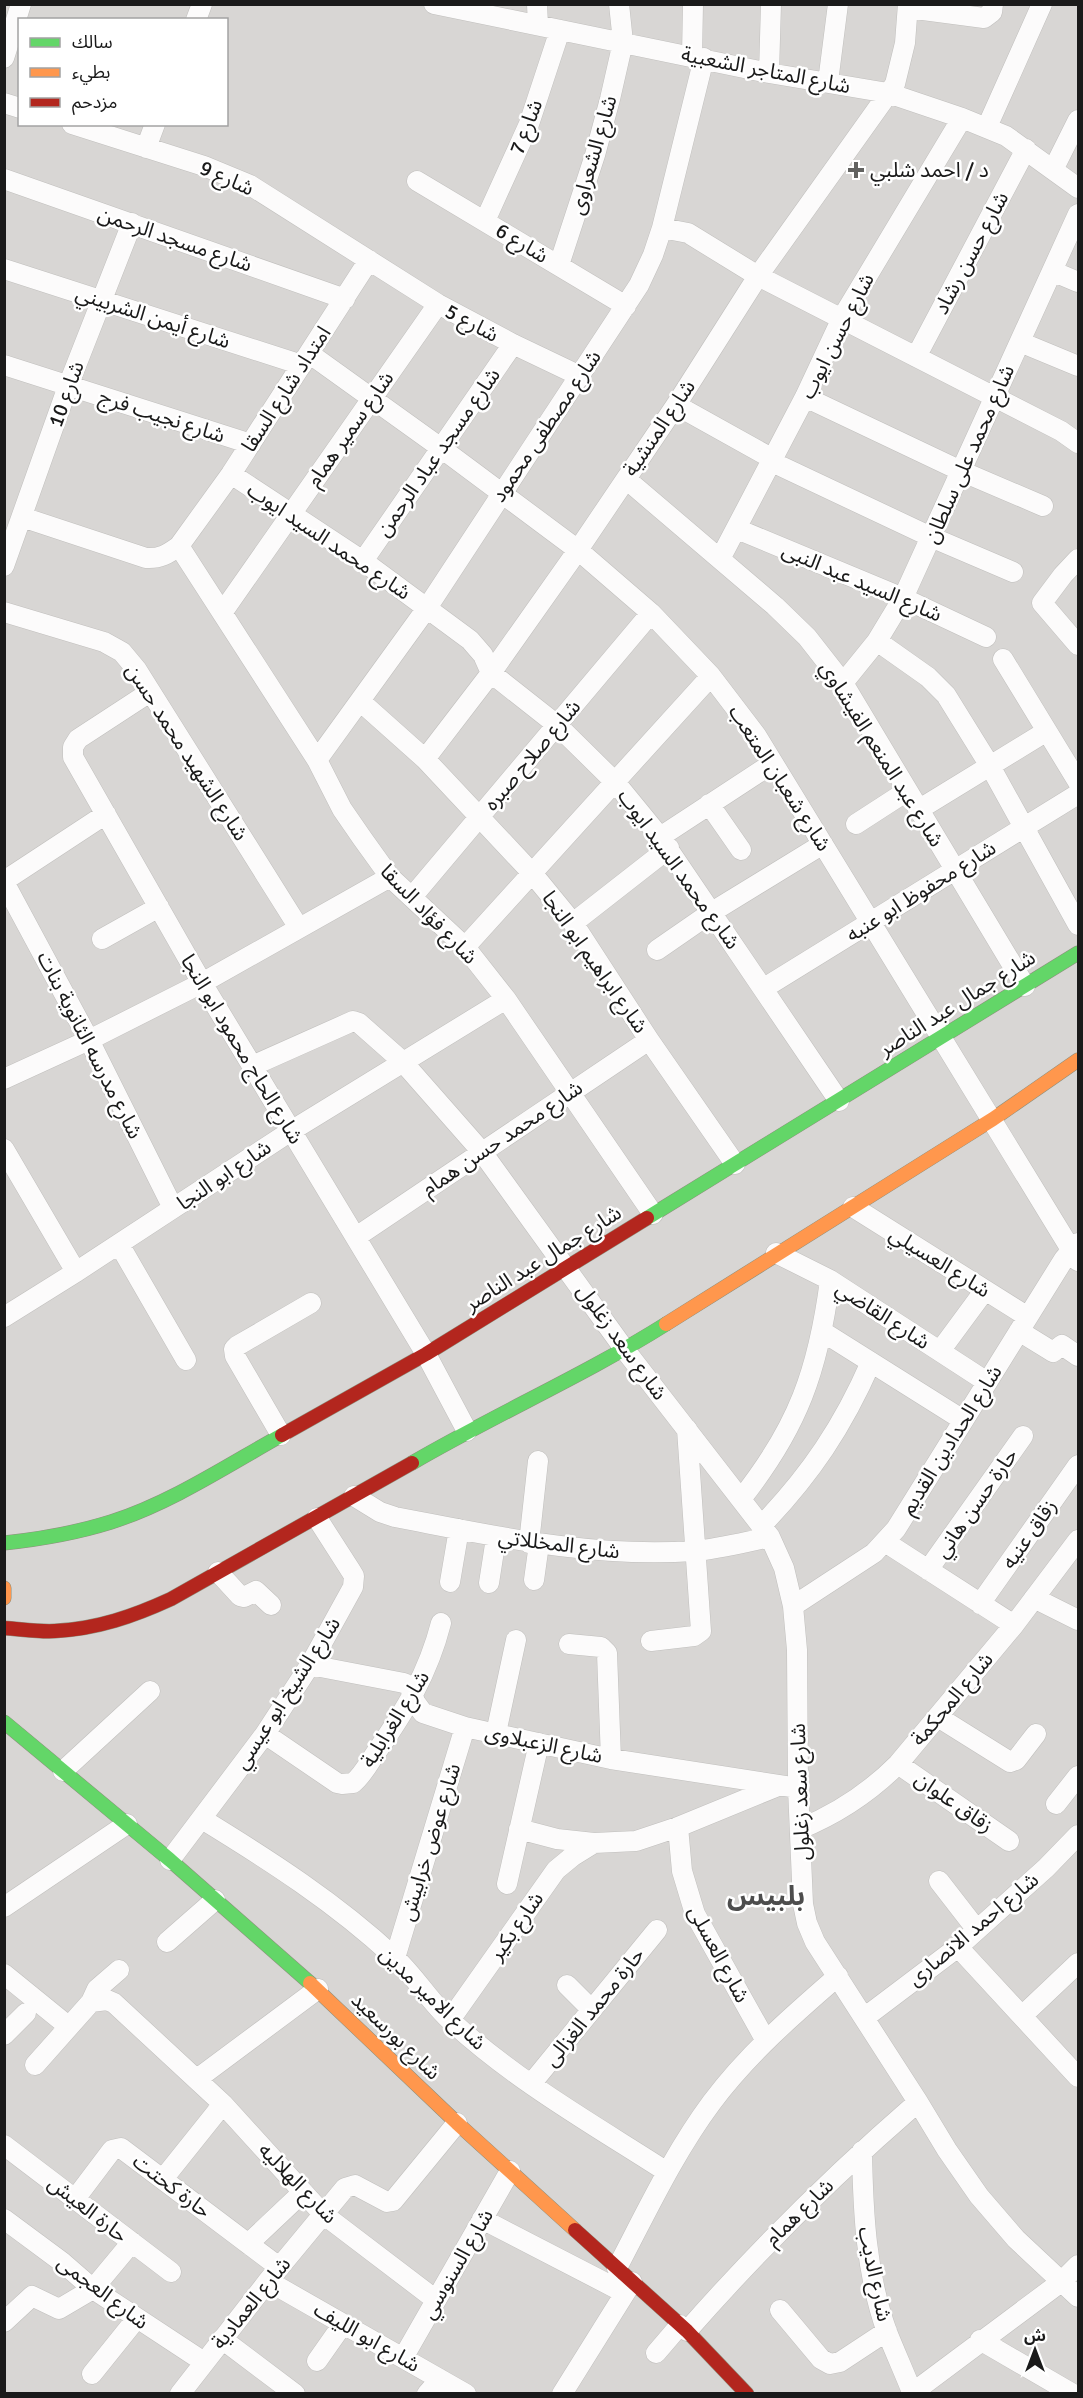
<svg xmlns="http://www.w3.org/2000/svg" width="1083" height="2398" font-family="Signika,'Noto Sans Arabic',sans-serif">
<style>
.residential{fill:#d8d6d4;fill-rule:evenodd}
.lines{fill:none;stroke-linecap:round;stroke-linejoin:round}
.street-casing{stroke:#c0bfbd;stroke-width:21}
.fast-casing{stroke:#8e907d;stroke-width:15}
.slow-casing{stroke:#8e907d;stroke-width:15}
.jam-casing{stroke:#8e907d;stroke-width:15}
.street{stroke:#fcfbfb;stroke-width:20}
.fast{stroke:#63d668;stroke-width:14}
.slow{stroke:#ff974d;stroke-width:14}
.jam{stroke:#b3261e;stroke-width:14}
.poi-dot{fill:#626260;stroke:#fff;stroke-width:2}
.labels{text-anchor:middle;stroke-width:5;stroke-linejoin:round;paint-order:stroke}
.street-label{font-size:21px;fill:#1a1a1a;stroke:#fff}
.poi-label{font-size:21px;fill:#1a1a1a;stroke:#fff;text-anchor:start}
.district-label{font-size:27px;font-weight:bold;fill:#4d4d4d;stroke:#fff}
</style>
<rect width="100%" height="100%" fill="#e9e7e3"/>
<path class="residential" d="M5,5H1078V2393H5ZM20,20H226V124H20Z"/>
<g class="lines">
<defs>
<path id="street" d="M434,4L769,73L888,93L962,118L1006,136L1078,188
M537,4L538,25
M908,8L984,18L992,12L993,4
M196,20L202,4
M692,56L693,4
M4,58L21,4
M769,73L771,4
M828,82L838,4
M4,103L20,108
M72,124L204,166L250,185L438,304L513,344L580,376
M987,127L1042,4
M146,148L155,124
M1054,168L1078,120
M4,179L345,299
M417,181L626,306
M485,221L529,124L560,30
M662,228L688,233L758,276L1061,431L1078,443
M559,265L595,155L610,99L623,42L619,4
M4,269L302,365
M1052,271L1078,282
M1020,342L1078,366
M310,354L441,448L578,550L651,613L711,676L756,735L1078,1261
M916,357L1026,149
M4,365L251,444
M805,397L961,471L1043,506
M676,405L773,459
M772,462L931,537L1013,572
M231,474L363,561L470,640L483,655L491,673L557,725L615,782L660,837L839,1101
M626,479L775,606L807,637L843,683L1025,986
M22,517L146,558C160,559 168,554 179,546L231,474L369,260
M737,529L903,598L986,637
M179,546L317,760L342,809L362,838L390,877L465,947L506,999L653,1214
M720,559L805,397L842,318L962,118
M1078,559L1063,575L1042,603L1078,645
M363,561L513,344
M4,566L68,386L132,223
M4,612L104,642L122,652L137,670L299,928
M222,613L438,304
M877,641L928,677L946,695L990,766L1078,925
M1003,659L1078,782
M843,683L877,641L903,598L1078,214
M150,692L78,739L73,747V757L202,983L426,1354L467,1431
M360,701L425,759L532,873L573,923L649,1040L735,1164
M425,759L491,673L578,550L676,405L758,276L895,84L905,43L908,4
M317,760L427,608L639,285L653,255L662,228L704,58
M709,804L741,850
M918,810L1047,731
M856,824L907,791
M660,837L773,763
M4,881L106,814
M4,882L89,1040L173,1208
M412,897L651,613
M573,923L669,848
M102,939L159,907
M465,947L711,676
M657,950L712,912L823,844
M764,988L1078,794
M252,1066L353,1021L359,1023L402,1061L482,1152L625,1350L770,1537L784,1568L793,1606L797,1650L798,1788L803,1904L807,1923L815,1942L918,2102L947,2150L979,2196L1016,2239L1078,2297
M4,1079L89,1040L202,983L390,877
M4,1149L76,1272
M853,1207L1028,1317
M356,1237L649,1040
M119,1244L186,1360
M776,1253L830,1280L987,1382
M4,1317L76,1272L291,1131L506,999
M1019,1331L1053,1352L1062,1345L1078,1356
M823,1332L963,1420
M940,1351L985,1290
M281,1435L235,1356L234,1349L237,1346L311,1303
M354,1496L380,1512L395,1517C495,1536 590,1558 694,1551C719,1549 745,1542 770,1537
M741,1499C798,1427 818,1371 830,1280
M762,1525C811,1474 843,1426 871,1362
M885,1542L1014,1625
M529,1543L538,1461
M928,1570L1023,1436
M218,1572L240,1596L244,1597L256,1591L271,1605
M534,1580L539,1544
M450,1582L459,1529
M489,1583L496,1538
M1034,1598L1078,1620
M980,1604L1078,1465
M793,1606L874,1553L896,1529L1064,1259L1078,1243
M651,1641L694,1636L701,1631L687,1429
M569,1644L601,1647L607,1653L611,1759
M310,1665L404,1683L411,1688L415,1702L423,1713L465,1727L611,1759L798,1788
M938,1717L1010,1762L1016,1760L1036,1734
M496,1733L516,1640
M265,1734L337,1783L342,1784L353,1783C362,1776 369,1763 375,1754C405,1711 428,1674 441,1623
M898,1764L1009,1841
M63,1771L150,1691
M1056,1804L1078,1776
M202,1819C269,1860 336,1903 394,1957C415,1976 430,2002 451,2021C516,2081 594,2125 667,2172
M678,1827L682,1871L695,1914L766,2041
M519,1829L557,1839L594,1843L636,1841L678,1827L778,1786
M800,1829C839,1813 869,1793 898,1764L1014,1625L1078,1540
M170,1860L265,1734L310,1665L353,1587L354,1576L351,1571L317,1518
M939,1881L977,1930
M507,1884L539,1743
M4,1907L127,1824
M167,1942L215,1900
M958,1947L1078,2077
M395,1958L465,1727
M4,1974L68,2026
M567,1985L592,2010
M91,2002L97,1989L119,1970
M1022,2016L1078,1963
M864,2018L958,1947L1046,1868L1078,1835
M450,2020L556,1870L573,1856L594,1843
M4,2035L26,2013
M35,2065L91,2002L107,2000L114,2003L223,2104L323,2214L436,2300
M197,2079L318,1989
M531,2084L657,1930
M4,2145L171,2272
M862,2151C863,2212 866,2274 887,2332C895,2352 904,2372 912,2392
M163,2179L223,2104
M75,2199L112,2150L121,2148L279,2267
M4,2219L62,2262L93,2289L204,2362
M482,2219L625,2293
M248,2244L303,2192
M617,2268C647,2211 674,2153 712,2102C748,2054 793,2015 838,1976
M268,2281L466,2394
M780,2310L821,2359L830,2364L840,2362L887,2331
M4,2322L32,2296L59,2309L93,2289L132,2242
M687,2331C759,2249 836,2173 918,2102
M222,2339L295,2394
M980,2340L1073,2394
M656,2353L680,2325
M403,2358L510,2171
M317,2361L343,2324
M92,2374L137,2318
M180,2394L268,2281L345,2188L355,2185L387,2202L393,2201L457,2123
M427,2394L440,2379
M562,2394L632,2282
M911,2394L1061,2282L1078,2265"/>
<path id="fast" d="M647,1218L1078,953
M412,1463C496,1414 585,1375 666,1324
M4,1543C41,1539 76,1533 111,1522C171,1503 228,1465 282,1435
M4,1722L170,1860L310,1983"/>
<path id="slow" d="M666,1324L993,1119L1078,1060
M4,1588V1598
M310,1983L457,2123L575,2230"/>
<path id="jam" d="M282,1435L426,1354L647,1218
M4,1628C21,1629 38,1632 55,1631C97,1629 134,1616 171,1599L412,1463
M575,2230L687,2331L747,2394"/>
</defs>
<use href="#street" class="street-casing"/>
<use href="#fast" class="fast-casing"/>
<use href="#slow" class="slow-casing"/>
<use href="#jam" class="jam-casing"/>
<use href="#street" class="street"/>
<use href="#fast" class="fast"/>
<use href="#slow" class="slow"/>
<use href="#jam" class="jam"/>
</g>
<path class="poi-dot" d="M853 161h6v6h6v6h-6v6h-6v-6h-6v-6h6z"/>
<g class="labels">
<g class="street-label">
<text transform="translate(766 70) rotate(11)" y="7">شارع المتاجر الشعبية</text>
<text transform="translate(526 127) rotate(-69)" y="7">شارع 7</text>
<text transform="translate(593 155) rotate(-74)" y="7">شارع الشعراوى</text>
<text transform="translate(227 178) rotate(24)" y="7">شارع 9</text>
<text transform="translate(175 239) rotate(19)" y="7">شارع مسجد الرحمن</text>
<text transform="translate(522 243) rotate(31)" y="7">شارع 6</text>
<text transform="translate(971 253) rotate(-62)" y="7">شارع حسن رشاد</text>
<text transform="translate(153 317) rotate(18)" y="7">شارع أيمن الشربيني</text>
<text transform="translate(472 323) rotate(28)" y="7">شارع 5</text>
<text transform="translate(837 336) rotate(-63)" y="7">شارع حسن ايوب</text>
<text transform="translate(286 389) rotate(-57)" y="7">امتداد شارع السقا</text>
<text transform="translate(66 394) rotate(-70)" y="7">شارع 10</text>
<text transform="translate(162 416) rotate(18)" y="7">شارع نجيب فرج</text>
<text transform="translate(546 426) rotate(-56)" y="7">شارع مصطفى محمود</text>
<text transform="translate(659 428) rotate(-56)" y="7">شارع المنشية</text>
<text transform="translate(350 429) rotate(-55)" y="7">شارع سمير همام</text>
<text transform="translate(438 452) rotate(-55)" y="7">شارع مسجد عباد الرحمن</text>
<text transform="translate(969 454) rotate(-66)" y="7">شارع محمد على سلطان</text>
<text transform="translate(329 541) rotate(34)" y="7">شارع محمد السيد ايوب</text>
<text transform="translate(862 582) rotate(23)" y="7">شارع السيد عبد النبى</text>
<text transform="translate(187 752) rotate(57)" y="7">شارع الشهيد محمد حسن</text>
<text transform="translate(882 754) rotate(58)" y="7">شارع عبد المنعم الفيشاوي</text>
<text transform="translate(532 755) rotate(-50)" y="7">شارع صلاح صبره</text>
<text transform="translate(780 778) rotate(57)" y="7">شارع شعبان المتعب</text>
<text transform="translate(679 869) rotate(54)" y="7">شارع محمد السيد ايوب</text>
<text transform="translate(921 891) rotate(-32)" y="7">شارع محفوظ ابو عنبه</text>
<text transform="translate(429 914) rotate(46)" y="7">شارع فؤاد السقا</text>
<text transform="translate(595 962) rotate(55)" y="7">شارع ابراهيم ابو النجا</text>
<text transform="translate(957 1003) rotate(-32)" y="7">شارع جمال عبد الناصر</text>
<text transform="translate(90 1045) rotate(63)" y="7">شارع مدرسه الثانوية بنات</text>
<text transform="translate(242 1049) rotate(59)" y="7">شارع الحاج محمود ابو النجا</text>
<text transform="translate(502 1138) rotate(-34)" y="7">شارع محمد حسن همام</text>
<text transform="translate(224 1175) rotate(-34)" y="7">شارع ابو النجا</text>
<text transform="translate(543 1258) rotate(-32)" y="7">شارع جمال عبد الناصر</text>
<text transform="translate(940 1262) rotate(32)" y="7">شارع العسيلي</text>
<text transform="translate(883 1315) rotate(33)" y="7">شارع القاضي</text>
<text transform="translate(622 1342) rotate(54)" y="7">شارع سعد زغلول</text>
<text transform="translate(951 1440) rotate(-58)" y="7">شارع الحدادين القديم</text>
<text transform="translate(976 1503) rotate(-55)" y="7">حارة حسن هاني</text>
<text transform="translate(1029 1534) rotate(-55)" y="7">زقاق عنيه</text>
<text transform="translate(559 1544) rotate(7)" y="7">شارع المخللاتي</text>
<text transform="translate(287 1693) rotate(-57)" y="7">شارع الشيخ ابو عيسي</text>
<text transform="translate(952 1699) rotate(-50)" y="7">شارع المحكمة</text>
<text transform="translate(395 1719) rotate(-58)" y="7">شارع الغرابلية</text>
<text transform="translate(544 1744) rotate(12)" y="7">شارع الزعبلاوى</text>
<text transform="translate(800 1792) rotate(-92)" y="7">شارع سعد زغلول</text>
<text transform="translate(954 1802) rotate(35)" y="7">زقاق علوان</text>
<text transform="translate(430 1842) rotate(-73)" y="7">شارع عوض خرابيش</text>
<text transform="translate(516 1926) rotate(-55)" y="7">شارع بكير</text>
<text transform="translate(973 1929) rotate(-40)" y="7">شارع احمد الانصارى</text>
<text transform="translate(719 1954) rotate(62)" y="7">شارع العسلى</text>
<text transform="translate(433 1998) rotate(44)" y="7">شارع الامير مدين</text>
<text transform="translate(594 2007) rotate(-51)" y="7">حارة محمد الغزالى</text>
<text transform="translate(396 2036) rotate(44)" y="7">شارع بورسعيد</text>
<text transform="translate(298 2183) rotate(46)" y="7">شارع الهلاليه</text>
<text transform="translate(172 2186) rotate(37)" y="7">حارة كحتت</text>
<text transform="translate(88 2209) rotate(38)" y="7">حارة العيش</text>
<text transform="translate(799 2212) rotate(-44)" y="7">شارع همام</text>
<text transform="translate(457 2264) rotate(-60)" y="7">شارع السنوسي</text>
<text transform="translate(875 2274) rotate(78)" y="7">شارع الديب</text>
<text transform="translate(103 2292) rotate(37)" y="7">شارع العجمى</text>
<text transform="translate(251 2303) rotate(-51)" y="7">شارع العمادية</text>
<text transform="translate(367 2337) rotate(30)" y="7">شارع ابو الليف</text>
</g>
<g class="poi-label">
<text x="870" y="177">د / احمد شلبي</text>
</g>
<g class="district-label">
<text x="766" y="1905">بلبيس</text>
</g>
</g>
<rect width="1083" height="2398" fill="none" stroke="#1a1a1a" stroke-width="12"/>
<rect x="18" y="18" width="210" height="108" fill="#ffffff" stroke="#a3a3a3" stroke-width="1.5"/>
<rect x="30" y="38" width="30" height="9" fill="#63d668" stroke="#a3a3a3" stroke-width="1.5"/>
<text x="72" y="48" font-size="18" fill="#1a1a1a">سالك</text>
<rect x="30" y="68" width="30" height="9" fill="#ff974d" stroke="#a3a3a3" stroke-width="1.5"/>
<text x="72" y="78" font-size="18" fill="#1a1a1a">بطيء</text>
<rect x="30" y="98" width="30" height="9" fill="#b3261e" stroke="#a3a3a3" stroke-width="1.5"/>
<text x="72" y="108" font-size="18" fill="#1a1a1a">مزدحم</text>
<g transform="translate(1035 2350)" stroke="#ffffff" stroke-width="4.5" paint-order="stroke">
<path d="M0-4.5L10 22L0 15L-10 22Z" fill="#1a1a1a"/>
<text y="-9" font-size="16" font-weight="bold" text-anchor="middle" fill="#1a1a1a">ش</text>
</g>
</svg>
